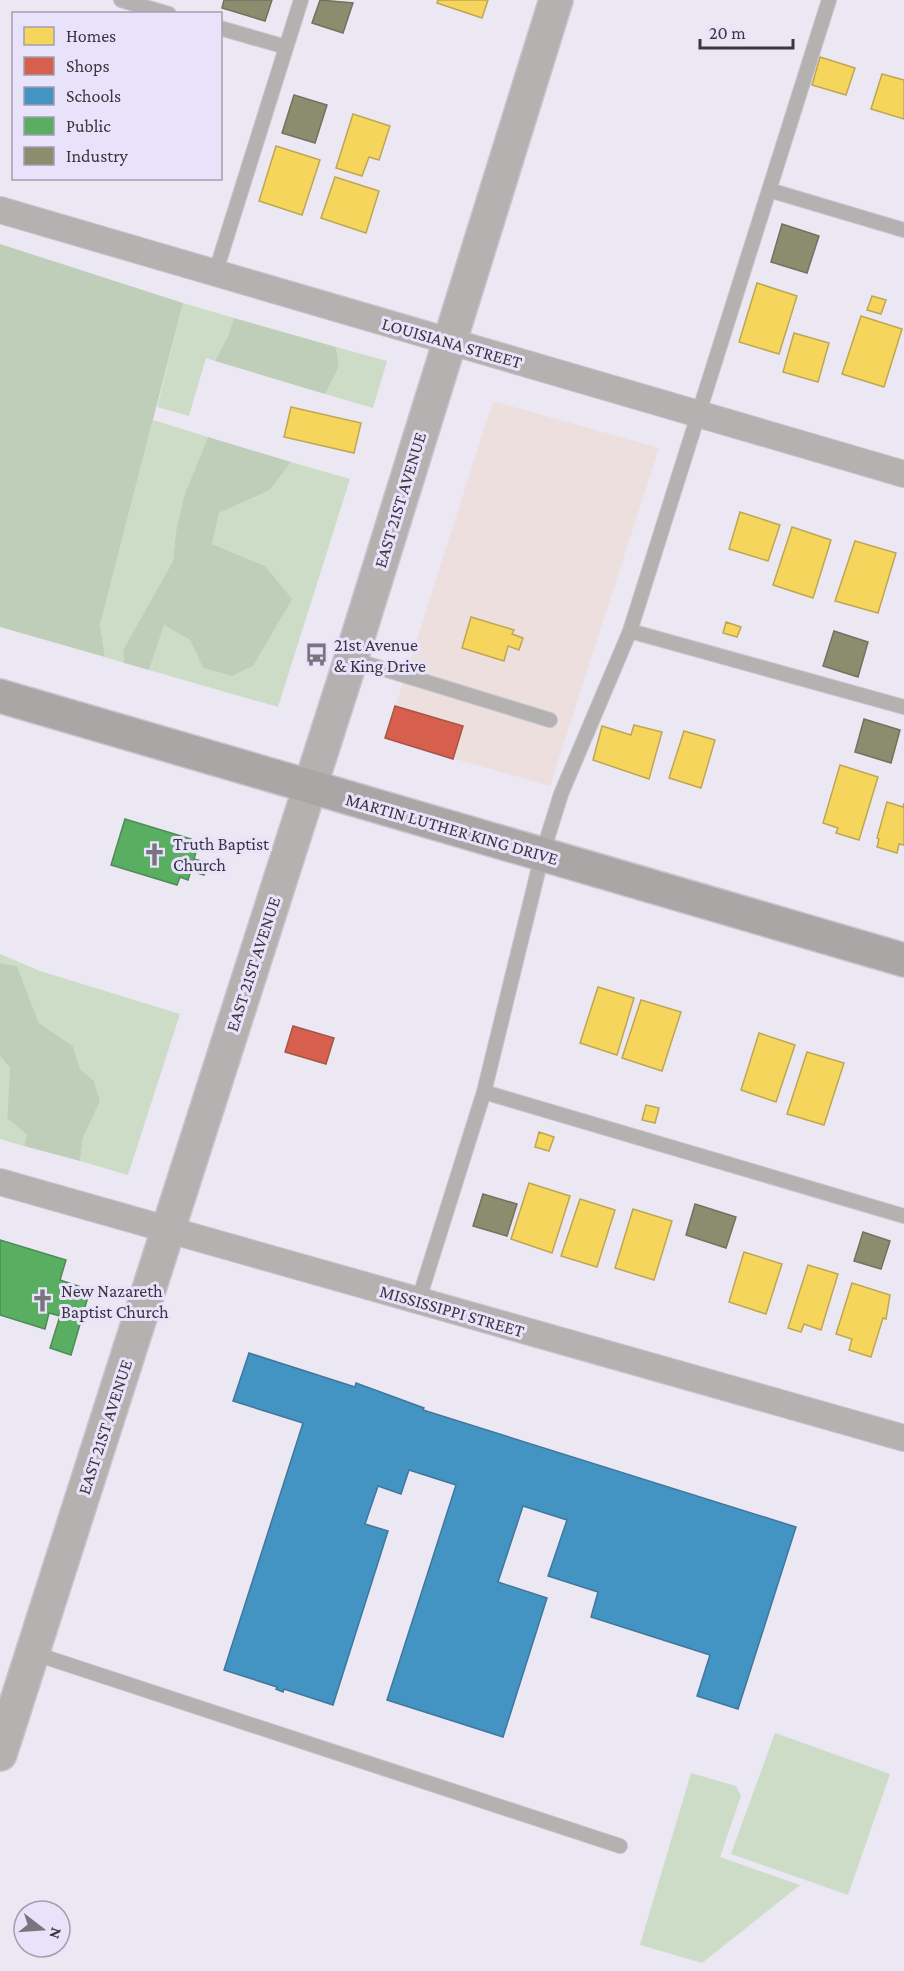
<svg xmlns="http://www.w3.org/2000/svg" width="904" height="1971" font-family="'Crimson Pro',serif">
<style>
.commercial{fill:#ecdfdd}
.green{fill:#ccdcc7}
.forest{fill:#beceb9}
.homes{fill:#f6d55c;stroke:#bea654;stroke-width:1.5}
.shops{fill:#d6604d;stroke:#a75449;stroke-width:1.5}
.schools{fill:#4393c3;stroke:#40779c;stroke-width:1.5}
.public{fill:#5aae61;stroke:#508a57;stroke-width:1.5}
.industry{fill:#8c8c6e;stroke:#737260;stroke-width:1.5}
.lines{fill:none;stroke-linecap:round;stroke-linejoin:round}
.service-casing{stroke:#c8c5cf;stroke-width:16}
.minor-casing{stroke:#c8c5cf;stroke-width:28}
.tertiary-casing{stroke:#c8c5cf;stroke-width:36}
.secondary-casing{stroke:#c8c5cf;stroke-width:36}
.service{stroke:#b4b1b1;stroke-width:14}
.minor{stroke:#b4b1b1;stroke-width:26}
.tertiary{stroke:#b4b1b1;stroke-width:33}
.secondary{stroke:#aaa6a6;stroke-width:33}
.labels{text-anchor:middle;stroke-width:6;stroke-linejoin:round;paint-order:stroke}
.street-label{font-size:18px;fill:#3a3740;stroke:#e8e2fa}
.poi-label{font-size:18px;fill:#3a3740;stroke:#e8e2fa;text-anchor:start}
</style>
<rect width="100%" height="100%" fill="#ebe8f4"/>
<path class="commercial" d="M493,401L659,448L550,786L385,739Z"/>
<path class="green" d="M183,303L234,318L228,336L215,361L206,358L189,416L157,407Z
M336,347L387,361L373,408L325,394L339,367Z
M153,420L208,437L184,496L176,531L173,561L123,650L124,663L105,657L100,625Z
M291,462L350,479L278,707L149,670L164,624L190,640L203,668L232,676L253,666L265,566L212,544L219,513L270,490Z
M0,954L40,971L180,1014L128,1175L80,1161L83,1138L100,1101L94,1081L80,1069L73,1046L39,1023L17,966L0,963Z
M0,1056L10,1068L7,1118L27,1135L24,1146L0,1139Z
M775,1733L890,1774L848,1895L731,1854Z
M691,1773L736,1786L741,1796L720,1857L800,1885L702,1963L640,1945Z"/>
<path class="forest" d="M0,244L183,303L100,625L105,657L0,627Z
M234,318L336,347L339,367L325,394L215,361L228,336Z
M208,437L291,462L270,490L219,513L212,544L265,566L292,599L253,666L232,676L203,668L190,640L164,625L149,670L124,663L123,650L173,561L176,531L184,496Z
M0,963L17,966L39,1023L73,1046L80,1069L94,1081L100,1101L83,1138L80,1161L24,1146L27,1135L7,1118L10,1068L0,1056Z"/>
<path class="homes" d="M438,0H488L482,18L437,3Z
M820,57L855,68L846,95L812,85Z
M882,74L904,80V119L871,109Z
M353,114L390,126L379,160L369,157L362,176L336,168Z
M276,146L320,160L302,215L259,201Z
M335,177L379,191L366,233L321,218Z
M757,283L797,296L779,354L739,342Z
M872,296L886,300L881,314L867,310Z
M861,316L902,329L884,387L842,374Z
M794,333L829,343L818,382L783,372Z
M291,407L361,423L354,453L284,437Z
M740,512L780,525L768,561L729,549Z
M792,527L831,540L813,598L773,585Z
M855,541L896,553L878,613L835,601Z
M471,617L514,630L512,634L523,638L519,650L508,646L504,661L462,648Z
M726,622L741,627L737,637L723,633Z
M634,725L662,732L649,779L593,760L602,726L631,735Z
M684,731L715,740L701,788L669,778Z
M840,765L878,777L859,840L836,833L838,828L823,823Z
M887,802L903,807L904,803V845L899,844L897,853L877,847L879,839L877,838Z
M598,987L634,998L617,1055L580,1043Z
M641,1000L681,1012L662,1071L622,1058Z
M759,1033L795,1045L776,1102L741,1090Z
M807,1052L844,1063L824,1125L787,1114Z
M646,1105L659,1108L655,1123L642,1120Z
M539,1132L554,1137L549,1151L535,1147Z
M529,1183L570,1196L552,1253L511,1239Z
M580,1199L615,1210L597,1267L561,1256Z
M633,1209L672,1221L654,1280L615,1268Z
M744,1252L782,1264L766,1314L729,1302Z
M808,1265L838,1274L821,1330L804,1324L801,1332L788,1328Z
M852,1283L890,1295L886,1319L883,1318L871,1357L849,1350L852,1339L836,1334Z"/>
<path class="shops" d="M395,706L463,726L453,759L385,738Z
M293,1026L334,1038L326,1064L285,1052Z"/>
<path class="schools" d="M249,1353L355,1387L356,1383L424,1408L423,1410L796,1527L738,1709L697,1696L710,1655L591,1617L598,1592L548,1576L567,1520L523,1506L498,1582L547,1598L503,1737L387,1700L456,1485L409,1470L401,1494L378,1486L365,1524L388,1531L333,1705L284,1689L283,1692L276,1689L277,1687L224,1670L303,1423L233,1401Z"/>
<path class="public" d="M125,819L191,839L189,846L197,849L194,859L208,863L204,875L191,871L188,880L180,877L177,885L111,865Z
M0,1240L66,1260L60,1280L90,1290L71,1355L50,1348L60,1316L49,1313L45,1329L0,1315Z"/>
<path class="industry" d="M224,0H272L265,21L222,8Z
M320,0L353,3L343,33L312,23Z
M294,95L327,105L315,143L282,133Z
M782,224L819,236L807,273L771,262Z
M834,631L868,642L858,677L823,666Z
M864,719L900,730L891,763L855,752Z
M483,1194L517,1204L507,1236L473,1226Z
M695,1204L736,1217L726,1248L686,1235Z
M863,1232L890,1241L881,1269L854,1261Z"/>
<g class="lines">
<defs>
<path id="service" d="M121,0L169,14
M220,28L286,47
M769,190L904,230
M215,274L301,0
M630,631L904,707
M351,659L550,720
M484,1092L904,1216
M418,1302L484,1092L542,855L561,794L630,631L829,0
M33,1653L620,1846"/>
<path id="minor" d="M0,210L904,474
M0,1182L904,1438"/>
<path id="tertiary" d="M0,1754L351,659L556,0"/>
<path id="secondary" d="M0,696L904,960"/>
</defs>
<use href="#service" class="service-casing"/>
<use href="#minor" class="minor-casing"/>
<use href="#tertiary" class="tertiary-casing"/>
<use href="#secondary" class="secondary-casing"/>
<use href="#service" class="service"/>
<use href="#minor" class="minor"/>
<use href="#tertiary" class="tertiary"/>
<use href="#secondary" class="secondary"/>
</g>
<defs>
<symbol id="bus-bare" viewBox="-9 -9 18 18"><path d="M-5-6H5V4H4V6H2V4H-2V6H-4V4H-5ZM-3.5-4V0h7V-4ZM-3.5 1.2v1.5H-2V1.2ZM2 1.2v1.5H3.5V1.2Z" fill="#78757f" stroke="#e8e2fa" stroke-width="2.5" paint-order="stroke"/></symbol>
<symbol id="church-bare" viewBox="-9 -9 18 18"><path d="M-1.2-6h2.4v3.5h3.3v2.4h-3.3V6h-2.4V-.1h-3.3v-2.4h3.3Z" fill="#78757f" stroke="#e8e2fa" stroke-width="2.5" paint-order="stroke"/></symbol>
</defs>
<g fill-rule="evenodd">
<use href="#bus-bare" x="300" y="638" width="33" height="33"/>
<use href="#church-bare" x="138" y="838" width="33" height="33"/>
<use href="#church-bare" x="26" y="1284" width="33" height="33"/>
</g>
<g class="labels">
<g class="street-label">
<text transform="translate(452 343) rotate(16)" y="6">LOUISIANA STREET</text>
<text transform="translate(400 500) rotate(-73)" y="6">EAST 21ST AVENUE</text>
<text transform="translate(452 829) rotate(16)" y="6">MARTIN LUTHER KING DRIVE</text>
<text transform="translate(253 964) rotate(-72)" y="6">EAST 21ST AVENUE</text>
<text transform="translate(452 1311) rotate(16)" y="6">MISSISSIPPI STREET</text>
<text transform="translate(105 1427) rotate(-72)" y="6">EAST 21ST AVENUE</text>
</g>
<g class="poi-label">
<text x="334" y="651">21st Avenue<tspan x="334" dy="21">&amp; King Drive</tspan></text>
<text x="173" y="850">Truth Baptist<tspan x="173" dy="21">Church</tspan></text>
<text x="61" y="1297">New Nazareth<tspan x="61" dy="21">Baptist Church</tspan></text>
</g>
</g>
<rect x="12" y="12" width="210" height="168" fill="#e8e2fa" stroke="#a29eb0" stroke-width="1.5"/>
<rect x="24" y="27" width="30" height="18" fill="#f6d55c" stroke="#a29eb0" stroke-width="1.5"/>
<text x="66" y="42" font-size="18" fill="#3a3740">Homes</text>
<rect x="24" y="57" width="30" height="18" fill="#d6604d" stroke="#a29eb0" stroke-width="1.5"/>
<text x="66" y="72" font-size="18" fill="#3a3740">Shops</text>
<rect x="24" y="87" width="30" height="18" fill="#4393c3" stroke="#a29eb0" stroke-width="1.5"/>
<text x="66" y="102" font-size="18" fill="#3a3740">Schools</text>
<rect x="24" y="117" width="30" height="18" fill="#5aae61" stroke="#a29eb0" stroke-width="1.5"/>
<text x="66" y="132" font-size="18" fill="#3a3740">Public</text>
<rect x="24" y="147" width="30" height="18" fill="#8c8c6e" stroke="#a29eb0" stroke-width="1.5"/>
<text x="66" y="162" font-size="18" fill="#3a3740">Industry</text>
<g transform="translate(42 1929) rotate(107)"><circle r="28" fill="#e8e2fa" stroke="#a29eb0" stroke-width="1.5"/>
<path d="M0-4.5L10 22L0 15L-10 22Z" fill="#78757f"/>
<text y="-9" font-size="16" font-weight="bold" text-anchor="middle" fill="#3a3740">N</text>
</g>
<path d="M700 39v9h93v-9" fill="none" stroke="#3a3740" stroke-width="3"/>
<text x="709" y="39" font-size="18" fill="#3a3740" stroke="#e8e2fa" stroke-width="4.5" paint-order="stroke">20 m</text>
</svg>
